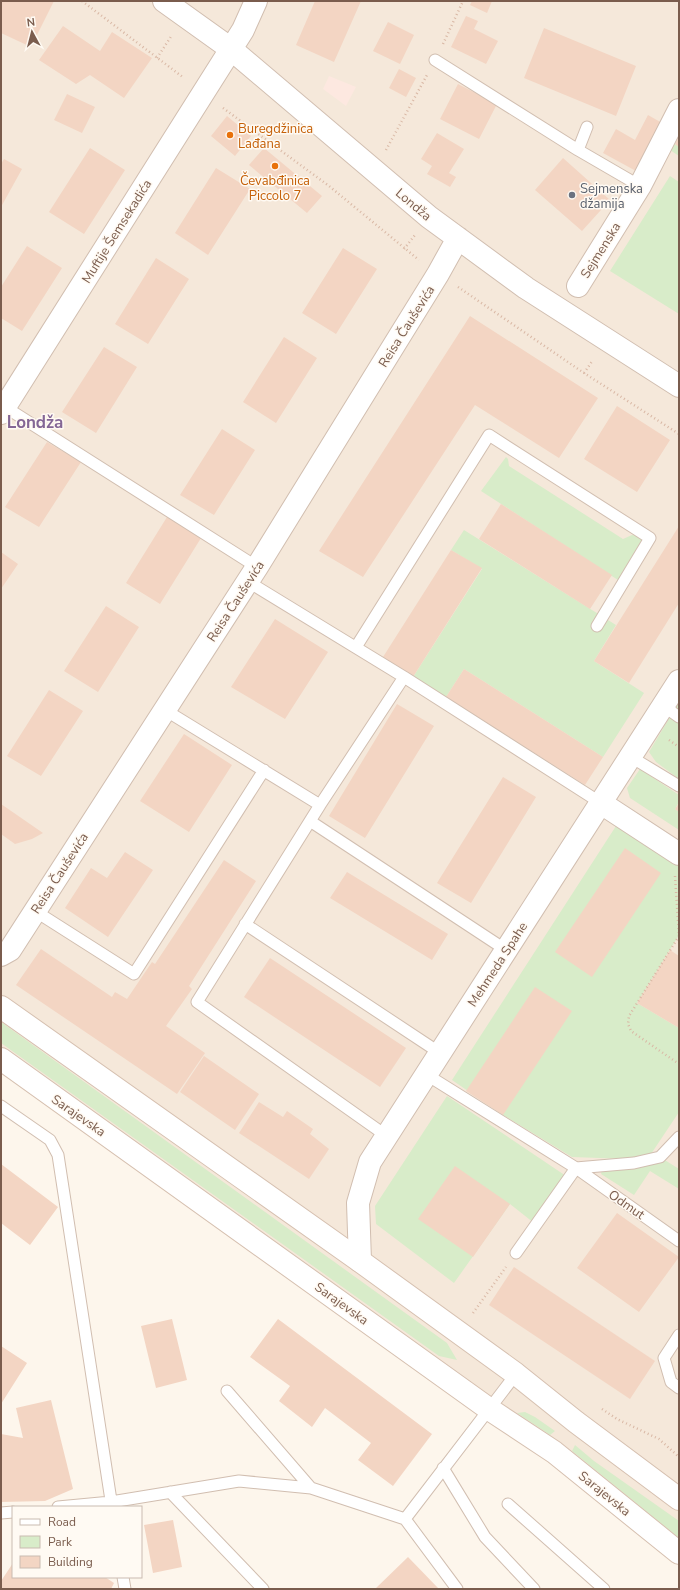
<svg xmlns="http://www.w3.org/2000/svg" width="680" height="1590" font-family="'Nunito Sans',sans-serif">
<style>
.residential{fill:#f5e8da}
.commercial{fill:#fde8e0}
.green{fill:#d8ecc9}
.building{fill:#f3d5c3}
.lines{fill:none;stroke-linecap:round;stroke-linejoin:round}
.service-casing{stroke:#d1beb0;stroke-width:13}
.minor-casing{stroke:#d1beb0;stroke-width:24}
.secondary-casing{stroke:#d6c0b0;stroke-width:24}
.path{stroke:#d9b8a5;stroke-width:2.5;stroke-dasharray:1 3;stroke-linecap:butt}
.service{stroke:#fff;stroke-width:11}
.minor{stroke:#fff;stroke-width:22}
.secondary{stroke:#fff;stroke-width:22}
.food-dot{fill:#e8710a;stroke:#fffaf3;stroke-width:1.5}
.worship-dot{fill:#6b7280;stroke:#fffaf3;stroke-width:1.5}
.labels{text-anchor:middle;stroke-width:3;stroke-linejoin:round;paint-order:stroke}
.food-label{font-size:13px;fill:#c56008;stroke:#fffaf3;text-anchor:start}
.worship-label{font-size:13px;fill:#5b616d;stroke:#fffaf3;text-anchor:start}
.street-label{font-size:13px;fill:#7a5c4d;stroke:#fffaf3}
.district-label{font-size:17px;font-weight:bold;fill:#846695;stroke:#fffaf3}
</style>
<rect width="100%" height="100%" fill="#fdf6ec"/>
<path class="residential" d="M1,1H679V1553L1,1058Z"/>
<path class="commercial" d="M329,76L356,87L346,106L323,89Z"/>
<path class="green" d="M675,144L679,147V156L670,150Z
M670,176L679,182V314L610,271Z
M506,457L508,459L509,466L623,539L632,535L639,536L643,542L618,580L481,491Z
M464,530L616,625L594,661L644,693L603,757L464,669L446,697L413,677L482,569L451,550Z
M679,702V779L656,762L649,752Z
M640,769L679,795V802L675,809L679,812V830L630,798L627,788Z
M616,826L679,866V935L637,1003L679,1028V1112L651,1154L627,1159L572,1157L503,1115L452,1080Z
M1,1022L447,1343L457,1360L439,1356L1,1043Z
M447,1096L566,1176L534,1223L510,1204L454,1283L376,1224L375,1206Z
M660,1157L679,1169V1189L650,1171L634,1195L601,1174L603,1165Z
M525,1412L535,1417L555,1431L550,1435L517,1413Z
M575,1445L594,1461L679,1521V1538L572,1451Z"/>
<path class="building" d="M1,1H54L31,47L1,33Z
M315,1H361L334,62L296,45Z
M472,1H492L487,13L470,5Z
M466,16L478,21L474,29L498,41L486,64L451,47Z
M388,22L414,35L400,64L373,51Z
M63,26L100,51L112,32L152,58L124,98L90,75L76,84L39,60Z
M544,28L636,66L616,116L524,78Z
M399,69L416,78L406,97L389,88Z
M458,84L497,104L479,139L440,119Z
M67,94L95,107L82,133L54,120Z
M648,115L662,123L636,171L603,153L616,129L635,140Z
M227,116L251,136L235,156L211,136Z
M437,133L464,149L449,173L456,177L450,187L427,174L432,166L421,159Z
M679,137V147L675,144Z
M90,148L125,170L84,234L49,212Z
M264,148L322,196L307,213L249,165Z
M563,158L610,200L582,231L535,190Z
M4,159L22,169L1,207V164Z
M216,168L250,189L208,255L175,233Z
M27,246L62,268L22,331L1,318V287Z
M343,248L377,269L336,334L302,313Z
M156,258L189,279L148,344L115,324Z
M470,316L598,398L559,458L475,405L363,577L319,551Z
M284,337L317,358L276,423L243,402Z
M104,347L137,367L96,433L62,412Z
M617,406L670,440L637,492L584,459Z
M222,429L255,450L214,515L180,495Z
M47,442L81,462L39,527L5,507Z
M501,504L612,575L590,609L479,539Z
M167,517L201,538L160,604L126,583Z
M679,526V603L629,683L594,661Z
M451,550L482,568L413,677L383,657Z
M1,552L18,564L1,589Z
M106,606L139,627L98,692L64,671Z
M275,619L328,652L285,719L231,687Z
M464,669L603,757L585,785L446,697Z
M49,690L83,711L41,776L7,756Z
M397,704L434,726L365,838L329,816Z
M184,734L232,765L189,832L140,801Z
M503,777L536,797L471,903L437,883Z
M679,803V812L675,809Z
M1,804L43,833L32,839L15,844L1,834Z
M625,848L661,873L592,977L555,952Z
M125,852L153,870L108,937L65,908L91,868L107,878Z
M224,860L256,881L189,986L192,989L166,1026L205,1053L177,1094L16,985L41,949L112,997L115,992L127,999L152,962L155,964Z
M347,872L448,934L432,960L330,898Z
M670,950L679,956V1028L637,1003Z
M270,958L406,1048L380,1087L244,997Z
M535,987L572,1011L503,1115L466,1091Z
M204,1056L259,1094L235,1130L180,1092Z
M259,1102L283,1117L287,1111L313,1129L310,1134L329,1149L309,1179L239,1133Z
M1,1164L58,1207L30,1245L1,1223Z
M455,1166L510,1204L473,1257L418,1219Z
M617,1213L679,1257L639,1312L577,1268Z
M514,1267L655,1361L630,1399L489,1305Z
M172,1319L187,1380L156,1388L141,1326Z
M278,1319L432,1434L393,1486L358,1460L371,1443L325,1408L312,1427L279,1401L290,1386L250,1357Z
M1,1346L27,1363L1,1404Z
M51,1400L73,1489L45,1501L1,1502V1434L23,1438L16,1408Z
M173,1520L182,1567L153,1573L144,1525Z
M408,1557L439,1589H375Z
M13,1563V1577H105L114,1583L111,1589H1V1581Z"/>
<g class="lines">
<defs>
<path id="service" d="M435,60L578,150L640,186
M578,150L587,127
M5,407L257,567
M247,581L404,677
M356,647L489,435L650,538L597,626
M665,702L672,712L679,717
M165,710L320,805L310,821L506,950
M631,757L679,786
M320,805L404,677L601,803
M310,821L197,1002L388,1137
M35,911L134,974L264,770
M245,924L440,1053
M427,1075L576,1168L634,1163L660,1157L679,1137
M1,1106L50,1140L58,1155L112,1507
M516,1253L576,1168L679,1241
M679,1335L664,1358L671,1382L679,1388
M227,1391L311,1488
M443,1468L485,1537L534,1589
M170,1492L263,1589
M508,1504L604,1589
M58,1507L111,1502L239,1481L311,1488L405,1519L457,1589
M1,1513L13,1512
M405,1519L516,1374
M123,1577L125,1589"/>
<path id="minor" d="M164,1L231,49L429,217L526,288L679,386
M578,286L640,186L679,110
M1,413L243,30L256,1
M601,803L679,854
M1,955L10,950L257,567L438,274L458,238
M360,1261L358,1203L370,1162L679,681"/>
<path id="secondary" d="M1,1007L360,1261L516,1374L576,1422L679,1499
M1,1059L489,1409L554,1452L679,1553"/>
</defs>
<use href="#service" class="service-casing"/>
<use href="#minor" class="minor-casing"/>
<use href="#secondary" class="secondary-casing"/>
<path class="path" d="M82,1L184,78
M443,44L463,1
M157,58L172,35
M223,108L329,186L419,260
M386,150L427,75
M404,249L415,235
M458,287L584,373L679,434
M584,373L593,360
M669,740L679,747
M675,876L679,936L629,1016L628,1024L631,1031L679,1064
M473,1313L506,1267
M602,1409L617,1419L659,1439L679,1457"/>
<use href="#service" class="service"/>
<use href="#minor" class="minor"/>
<use href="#secondary" class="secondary"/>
</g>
<g class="food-dot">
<circle cx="230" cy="135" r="4"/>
<circle cx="275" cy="166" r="4"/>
</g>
<circle class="worship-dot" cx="572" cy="195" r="4"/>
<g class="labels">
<g class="food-label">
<text x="238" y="133">Buregdžinica<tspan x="238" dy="15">Lađana</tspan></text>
<text x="275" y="185" text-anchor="middle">Čevabđinica<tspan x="275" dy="15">Piccolo 7</tspan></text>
</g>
<g class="worship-label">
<text x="580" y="193">Sejmenska<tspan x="580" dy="15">džamija</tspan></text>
</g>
<g class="street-label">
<text transform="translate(414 204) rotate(40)" y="5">Londža</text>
<text transform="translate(116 231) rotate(-58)" y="5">Muftije Šemsekadića</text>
<text transform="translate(600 250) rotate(-58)" y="5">Sejmenska</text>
<text transform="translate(406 326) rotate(-58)" y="5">Reisa Čauševića</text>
<text transform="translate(235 601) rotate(-57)" y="5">Reisa Čauševića</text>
<text transform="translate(59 873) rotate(-57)" y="5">Reisa Čauševića</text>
<text transform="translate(497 964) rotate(-57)" y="5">Mehmeda Spahe</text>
<text transform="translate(79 1115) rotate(35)" y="5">Sarajevska</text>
<text transform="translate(627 1204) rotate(35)" y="5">Odmut</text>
<text transform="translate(342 1303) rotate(36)" y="5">Sarajevska</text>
<text transform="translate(605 1493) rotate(39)" y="5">Sarajevska</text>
</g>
<g class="district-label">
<text x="35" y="428">Londža</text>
</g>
</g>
<rect width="680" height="1590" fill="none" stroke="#7a5c4d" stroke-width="4"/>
<rect x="12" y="1506" width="130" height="72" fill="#fffaf3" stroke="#cabbb1"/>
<rect x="20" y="1519" width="20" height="6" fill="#ffffff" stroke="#cabbb1"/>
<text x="48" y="1526" font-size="12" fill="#7a5c4d">Road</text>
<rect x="20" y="1536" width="20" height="12" fill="#d8ecc9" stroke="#cabbb1"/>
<text x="48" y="1546" font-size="12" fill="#7a5c4d">Park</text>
<rect x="20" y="1556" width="20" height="12" fill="#f3d5c3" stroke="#cabbb1"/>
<text x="48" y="1566" font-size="12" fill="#7a5c4d">Building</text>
<g transform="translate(32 32) rotate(353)" stroke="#fffaf3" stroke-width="3" paint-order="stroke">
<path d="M0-3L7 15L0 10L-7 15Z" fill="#7a5c4d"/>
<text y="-6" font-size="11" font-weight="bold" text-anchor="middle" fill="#7a5c4d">N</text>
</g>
</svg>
